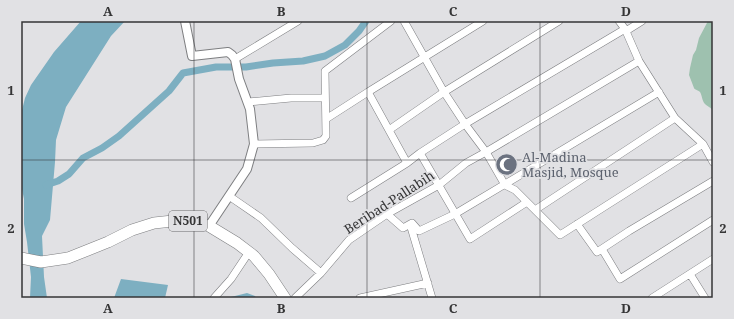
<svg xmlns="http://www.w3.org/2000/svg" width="734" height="319" font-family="'Noto Serif',serif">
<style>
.green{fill:#9ec1af}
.water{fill:#7dafc1}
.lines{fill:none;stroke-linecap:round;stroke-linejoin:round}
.canal{stroke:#7dafc1;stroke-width:7}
.minor-casing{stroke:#7d7e80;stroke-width:8}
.tertiary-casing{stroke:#7d7e80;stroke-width:10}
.trunk-casing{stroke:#7d7e80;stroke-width:12}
.minor{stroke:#fff;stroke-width:7}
.tertiary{stroke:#fff;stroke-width:8}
.trunk{stroke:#fff;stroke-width:11}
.grid{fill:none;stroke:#353536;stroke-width:1;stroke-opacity:0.55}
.labels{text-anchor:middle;stroke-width:3.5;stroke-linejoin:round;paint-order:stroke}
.shield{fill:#e1e1e4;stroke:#69696a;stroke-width:1}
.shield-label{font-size:12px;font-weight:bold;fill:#353536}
.worship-label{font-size:13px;fill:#5b616d;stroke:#e1e1e4;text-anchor:start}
.street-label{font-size:13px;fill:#353536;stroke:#e1e1e4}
.neatline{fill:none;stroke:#353536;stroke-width:1.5}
.grid-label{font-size:13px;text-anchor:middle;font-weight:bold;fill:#353536}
</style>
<rect width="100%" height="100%" fill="#e1e1e4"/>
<path class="green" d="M708,21H713V111C711,107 708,107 705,104C702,101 702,95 700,92C699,91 694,89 694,88L689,75L690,68L693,55L696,50L699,38Z"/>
<path class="water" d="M81,21H125L111,36L66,107L56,140L55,162L50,220L42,236L44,277L47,298H30L31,277L27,242L24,224V199L21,184L22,139V110L25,98L31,85L54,52Z
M121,279L168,285L165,298H114Z
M247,293L255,296L256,298H230L231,297Z"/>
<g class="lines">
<path class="canal" d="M46,185L58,181L69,174L83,158L102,148L119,136L169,91L183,73L216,67H246L273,63L303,61L325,56L345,45L359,31L366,21"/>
<defs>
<path id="minor" d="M404,21L444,92L465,124L486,152L505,185L515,190L560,235L703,144
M619,21L625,29L639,61L675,118L703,144L713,162
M626,31L642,21
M235,59L298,21
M248,102L291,98H325
M326,119L368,92
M389,130L444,92L559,21
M254,144L313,143L323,140L326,136L325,71L391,21
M420,153L470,239L527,202
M407,163L368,92L483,21
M229,196L261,218L292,248L321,273
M351,198L407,163L420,153L465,124L625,29
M535,210L675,118
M387,214L403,228L412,223L419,231L455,214L659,92
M410,224L432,298
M577,224L597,252L629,231L713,181
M602,249L620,279L713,220
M690,274L705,298
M214,298L231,279L249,252
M295,298L321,273L349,240L387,214L439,185L466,163L486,152L639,61
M360,298L428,283
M652,298L713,259"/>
<path id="tertiary" d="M185,21L192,56L228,52L232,55L235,59L239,79L250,109L254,144L247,169L209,226"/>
<path id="trunk" d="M21,258L41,262L68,258L108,242L132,230L154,223L182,220L209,226L237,243L254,256L269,274L285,298"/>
</defs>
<use href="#minor" class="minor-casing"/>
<use href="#tertiary" class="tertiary-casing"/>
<use href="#trunk" class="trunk-casing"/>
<use href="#minor" class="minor"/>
<use href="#tertiary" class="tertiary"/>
<use href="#trunk" class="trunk"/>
</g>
<path class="grid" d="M194,21V298M367,21V298M540,21V298M21,160H713"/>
<defs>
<symbol id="mosque-disc" viewBox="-11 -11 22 22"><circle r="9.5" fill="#6b7280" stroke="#e1e1e4"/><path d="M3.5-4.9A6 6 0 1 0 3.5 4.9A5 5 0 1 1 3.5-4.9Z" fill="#fff"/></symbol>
</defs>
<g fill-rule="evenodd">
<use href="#mosque-disc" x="494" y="152" width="25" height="25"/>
</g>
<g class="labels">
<rect class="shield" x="169" y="211" width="38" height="20" rx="3"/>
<g class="shield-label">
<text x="188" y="225">N501</text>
</g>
<g class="worship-label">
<text x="522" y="162">Al-Madina<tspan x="522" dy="15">Masjid, Mosque</tspan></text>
</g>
<g class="street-label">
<text transform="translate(389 202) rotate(-33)" y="5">Beribad-Pallabih</text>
</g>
</g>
<rect width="734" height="319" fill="none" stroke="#e1e1e4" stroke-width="44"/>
<rect x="22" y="22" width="690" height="275" class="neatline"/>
<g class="grid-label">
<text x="108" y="16">A</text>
<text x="281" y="16">B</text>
<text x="453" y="16">C</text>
<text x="626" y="16">D</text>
<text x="11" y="95">1</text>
<text x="723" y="95">1</text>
<text x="11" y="233">2</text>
<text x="723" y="233">2</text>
<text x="108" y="313">A</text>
<text x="281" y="313">B</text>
<text x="453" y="313">C</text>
<text x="626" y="313">D</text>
</g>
</svg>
